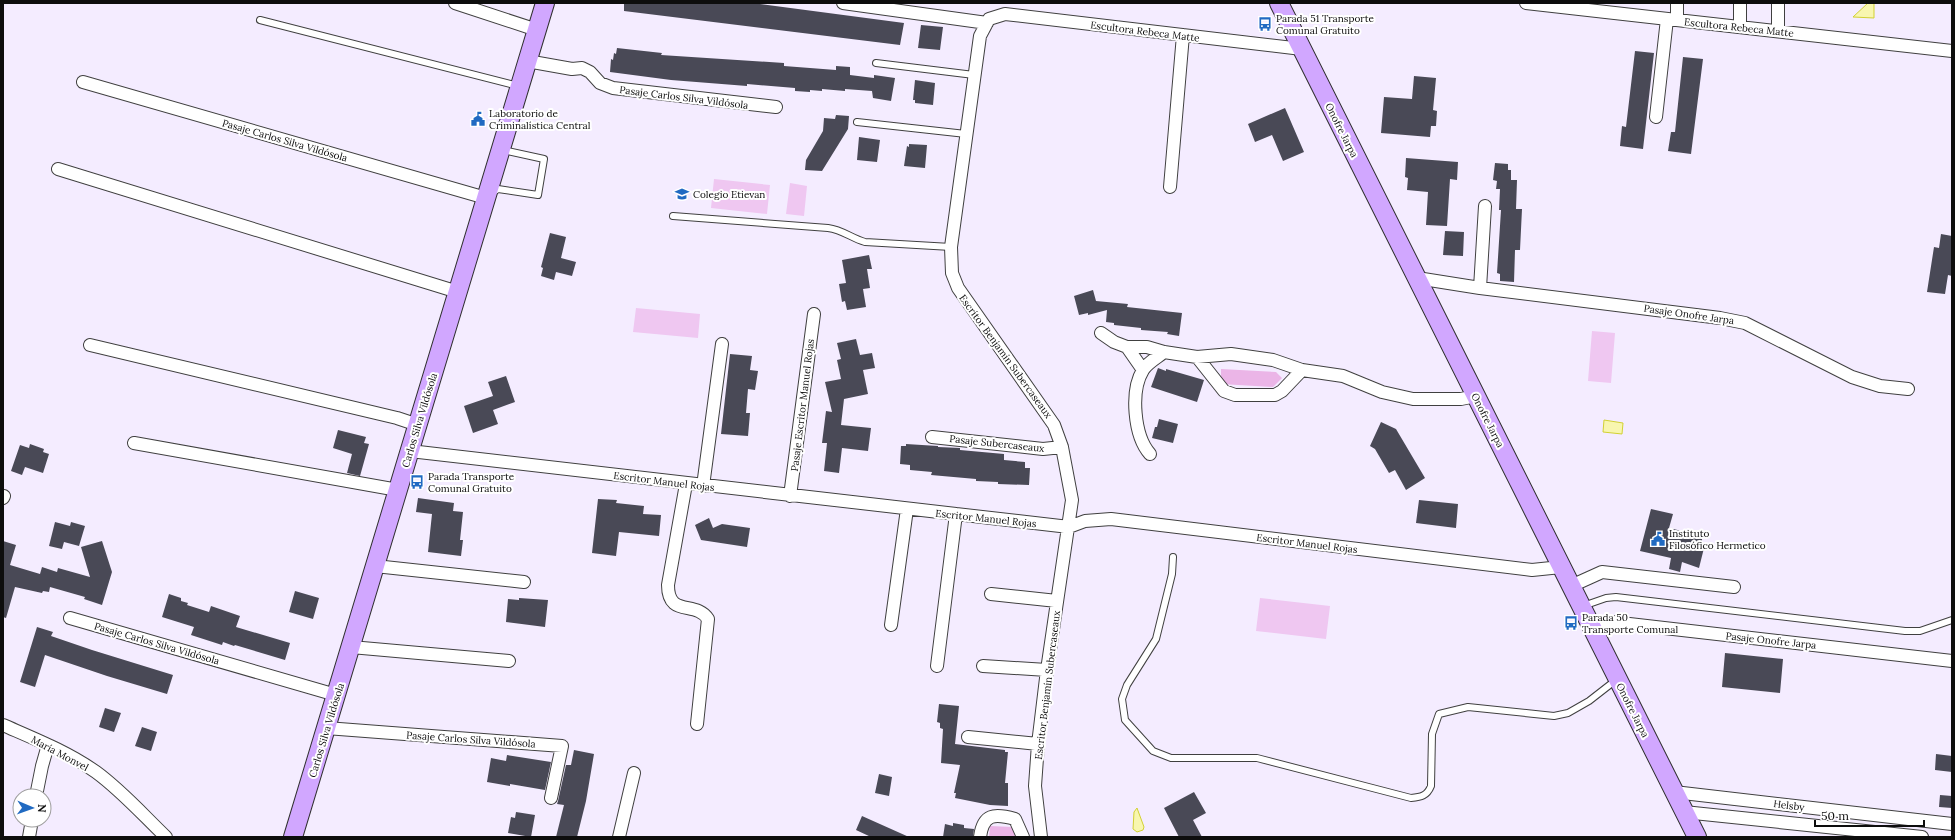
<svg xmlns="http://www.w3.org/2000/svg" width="1955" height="840" font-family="Lora,serif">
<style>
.green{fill:#ebb5e7}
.pitch{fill:#efc7f1}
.water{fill:#f8f6af;stroke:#d2d133}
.building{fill:#494956}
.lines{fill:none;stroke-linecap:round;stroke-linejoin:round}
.lane-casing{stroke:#404040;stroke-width:8}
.street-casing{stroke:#404040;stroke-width:14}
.secondary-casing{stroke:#2f2f2f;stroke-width:20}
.lane{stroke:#fff;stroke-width:6}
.street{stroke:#fff;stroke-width:12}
.secondary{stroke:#d1a7ff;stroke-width:18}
.labels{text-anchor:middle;stroke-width:4;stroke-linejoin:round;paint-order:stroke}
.poi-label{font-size:10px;fill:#0d0d0d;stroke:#fff;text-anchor:start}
.street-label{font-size:10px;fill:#0d0d0d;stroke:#fff}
</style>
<rect width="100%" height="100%" fill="#f4ecff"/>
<path class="green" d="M1221,369L1276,372L1282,378L1273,387L1221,384Z
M990,826L1013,827L1015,837H989Z"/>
<path class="pitch" d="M714,179L770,185L767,214L711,208Z
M790,183L807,186L804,216L786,214Z
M636,308L700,314L698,338L633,332Z
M1592,331L1615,333L1611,383L1588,381Z
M1260,598L1330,606L1326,639L1256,631Z"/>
<path class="water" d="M1868,3H1874V18L1853,17Z
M1604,420L1623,423L1622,434L1603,432Z
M1137,808L1144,827L1143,830L1137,832L1133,829L1134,812Z"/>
<path class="building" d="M624,3H752L904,23L900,45L624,11Z
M921,25L943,27L940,50L918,48Z
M617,48L662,53L661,55L784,63V66L836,70V66L850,67V75L874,78V75L895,78L891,101L873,98L872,91L845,89V91L822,89V91L810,90V92L795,91V88L747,84V86L671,80L610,72L611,59L613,60L614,53L616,54Z
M1635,51L1654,53L1643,149L1620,146L1622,126L1626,127Z
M1683,57L1703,59L1691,154L1668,151L1671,132H1675Z
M1414,76L1436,78L1433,110L1437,111L1436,126H1431L1430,137L1381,133L1384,97L1412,99Z
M915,80L935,83L933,105L915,103V100H913Z
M1285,108L1304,152L1283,161L1272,135L1255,142L1248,124Z
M836,115L849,116L848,129L822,171L805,170L806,160L823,131L824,118L835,119Z
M859,137L880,140L877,162L857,160Z
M909,144L927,145L925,168L904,166L907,146L909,147Z
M1406,158L1458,162L1457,180L1450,179L1447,226L1426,225L1428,192L1407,190L1408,178L1405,177Z
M1495,163L1508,164V170H1511V180H1517L1516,209H1522L1520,250H1515L1514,282L1500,281V274L1497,273L1501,210H1499L1500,189H1496L1497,181L1493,180Z
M1445,231L1464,232L1463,256L1443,255Z
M550,233L566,237L561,258L576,262L572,276L556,272L554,280L541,276L543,268L541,267Z
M1941,234L1952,236V276L1948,275L1945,294L1927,292L1934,247L1939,248Z
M869,255L872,269H867L870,288L863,289L866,307L847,310L845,301L842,302L839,284L846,283L842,260Z
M1093,290L1096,301L1128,304L1127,307L1182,313L1179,336L1167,334L1168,332L1141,330V328L1114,325V323L1106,322L1107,310L1088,315V313L1079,315L1074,296Z
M856,339L860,355L872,353L875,368L863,370L868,394L844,399L841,425L871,428L868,451L842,448L839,473L824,471L827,443H822L826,411L832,412L825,382L841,379L837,360L841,359L837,343Z
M730,354L752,356L750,370L758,371L755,390L748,389L746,413H750L748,436L721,434Z
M1158,368L1166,371V369L1204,380L1197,402L1151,387Z
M506,376L515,402L493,410L498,424L473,433L464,406L493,396L488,382Z
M1159,419L1178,424L1173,443L1152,438L1155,427H1157Z
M1381,422L1396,429L1425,478L1406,490L1395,470L1389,473L1375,449L1370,446Z
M338,430L366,437L364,443L369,444L360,476L347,473L352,454L333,448Z
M30,444L44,449L43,452L49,454L43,473L25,467L22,475L11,471L20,445L29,448Z
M906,444L938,446V447L960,448V450L1004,454V460L1025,462V468H1030L1029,485L998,484V482L976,481V479L931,475L932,472L910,470V465L900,464L901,446H906Z
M418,498L454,503L453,511L463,512L460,540H463L461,556L428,552L432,514L416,512Z
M598,499L617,500L616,503L644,506L643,514L661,515L659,536L619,532L616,556L592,553Z
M1419,500L1458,504L1456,528L1416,523Z
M1651,509L1673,514L1669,528L1703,536L1701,543L1705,544L1699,568L1682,562L1680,572L1669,569L1671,558L1640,551Z
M709,518L713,528L722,524L750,528L747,547L701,540L695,525Z
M55,522L70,526L71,522L85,526L79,546L64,542L62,549L49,546Z
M3,541L16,545L10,565L40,574L42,567L57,572L58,568L90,577L81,547L102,541L112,572L102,605L84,599L85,597L50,587L49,592L43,591L42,593L15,587L6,618L3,617Z
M295,591L319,598L313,619L289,612Z
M169,594L181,598V601L188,603L187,605L209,612L211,606L240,616L236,627L290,643L285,660L235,645L234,646L223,642L222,645L191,635L194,627L162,617Z
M519,598L548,600L545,627L506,622L508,599L519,600Z
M37,627L53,632L51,636L92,650L173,675L167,694L107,676L45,655L35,687L20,682Z
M1725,653L1783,659L1780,693L1722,687Z
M939,704L959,706L955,744L1005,750V752H1008L1005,783H1008V806L990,805L955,798L956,793H954L960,765L941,763L943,729L940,728V723L937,722Z
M105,708L121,713L114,732L99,727Z
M142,727L157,732L151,751L135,746Z
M574,750L594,754L586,801L577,837H556L564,805L557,804L558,801L566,765H571Z
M1936,754L1952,756V772L1935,770Z
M507,755L551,762L545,790L510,784V786L487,782L491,758L506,761Z
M879,774L892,777L889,796L875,793Z
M1194,792L1206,813L1193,820L1202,837H1179L1164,808Z
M1940,795L1952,796V808L1939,807Z
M516,812L535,815L531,837L508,833L511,817L515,818Z
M862,816L909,837H871L856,830Z
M953,823L964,825V828L974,829L973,837H943L945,824L953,826Z"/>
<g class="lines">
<defs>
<path id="lane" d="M260,20L518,86
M876,63L974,75
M857,122L966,134
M492,193L498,189L538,195L544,159L503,150
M673,216L828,228C843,230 851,238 865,242L951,247
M1173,557L1172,574L1156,639L1127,685L1122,699L1125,720L1153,751L1171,758H1257L1411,798C1421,797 1427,796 1431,786L1432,734L1439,714L1468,707L1554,716L1568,713L1589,701L1616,680
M1583,606L1606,598L1616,597L1905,631H1920L1952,620"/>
<path id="street" d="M455,3L537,30
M843,3L987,23
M1526,3L1952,51
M1740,3V27
M1778,3V31
M1677,20V3
M527,61L572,69L582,68L590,72L600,83L613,88L776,107
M83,82L486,198
M1656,117L1667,19
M58,169L458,292
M1170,187L1183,35
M1417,278L1480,288L1720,318L1745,323L1852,377L1880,386L1908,389
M1480,288L1485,206
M1101,333L1114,342L1127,347H1147L1164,352L1197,357L1231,354L1273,360L1302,370L1343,376L1382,392L1413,399H1461L1476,396
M90,345L397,418L418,425
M1127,347L1143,370
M1197,357L1224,391L1235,395H1275L1282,391L1302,370
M932,437L1043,449L1062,447
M134,443L398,490
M410,451L1069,527L1085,521L1111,519L1532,570L1561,567
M1150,454C1134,436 1130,391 1143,370C1147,363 1158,357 1164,352
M686,484L668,585C668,618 696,600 708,619L697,724
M703,486L722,344
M790,496L814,314
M3,498L4,496
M375,566L524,582
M1571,586L1602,572L1734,587
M991,594L1057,601
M70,618L336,695
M1590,624L1612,622L1952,661
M891,625L907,509
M351,647L509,661
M937,666L956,514
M983,666L1047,670
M3,725C35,739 68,752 96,772C122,791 143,815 166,837
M326,728L562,746L551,798
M968,737L1038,744
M1674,792L1952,824
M36,796L42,766L48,745
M1684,812L1922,837
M29,837L32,820
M619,837L634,773
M980,837C983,814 994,813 1015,819L1023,837
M1041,837L1035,786L1038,744L1047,670L1072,500L1062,447L1054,425L958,288L952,273L951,247L980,36L989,19L1005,14L1302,49"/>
<path id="secondary" d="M1279,3L1697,837
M293,837L545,3"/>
</defs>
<use href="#lane" class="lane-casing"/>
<use href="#street" class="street-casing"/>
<use href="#secondary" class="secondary-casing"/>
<use href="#lane" class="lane"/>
<use href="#street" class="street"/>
<use href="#secondary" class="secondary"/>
</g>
<defs>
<symbol id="bus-bare" viewBox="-9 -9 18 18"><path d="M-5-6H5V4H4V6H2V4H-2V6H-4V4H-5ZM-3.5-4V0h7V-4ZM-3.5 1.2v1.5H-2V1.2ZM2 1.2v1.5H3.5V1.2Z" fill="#206ac2" stroke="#fff" stroke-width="2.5" paint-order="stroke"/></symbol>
<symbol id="civic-bare" viewBox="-9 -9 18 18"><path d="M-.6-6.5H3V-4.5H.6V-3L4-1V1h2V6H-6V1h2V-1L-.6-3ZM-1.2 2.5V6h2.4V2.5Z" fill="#206ac2" stroke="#fff" stroke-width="2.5" paint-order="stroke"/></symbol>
<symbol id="school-bare" viewBox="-9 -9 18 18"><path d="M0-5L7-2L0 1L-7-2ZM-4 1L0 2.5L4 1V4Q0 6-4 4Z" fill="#206ac2" stroke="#fff" stroke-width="2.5" paint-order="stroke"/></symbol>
</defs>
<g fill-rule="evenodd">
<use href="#bus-bare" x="1255" y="14" width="20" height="20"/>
<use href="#civic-bare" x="468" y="109" width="20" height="20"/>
<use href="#school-bare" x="672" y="184" width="20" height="20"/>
<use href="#bus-bare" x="407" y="472" width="20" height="20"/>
<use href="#civic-bare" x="1648" y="529" width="20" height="20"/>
<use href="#bus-bare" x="1561" y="613" width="20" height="20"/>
</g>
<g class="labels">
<g class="poi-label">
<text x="1276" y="22">Parada 51 Transporte<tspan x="1276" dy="12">Comunal Gratuito</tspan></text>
<text x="489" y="117">Laboratorio de<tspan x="489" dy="12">Criminalística Central</tspan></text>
<text x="693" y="198">Colegio Etievan</text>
<text x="428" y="480">Parada Transporte<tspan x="428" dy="12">Comunal Gratuito</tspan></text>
<text x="1669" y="537">Instituto<tspan x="1669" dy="12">Filosófico Hermetico</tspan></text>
<text x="1582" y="621">Parada 50<tspan x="1582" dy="12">Transporte Comunal</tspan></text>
</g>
<g class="street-label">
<text transform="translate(1739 27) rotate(6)" y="4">Escultora Rebeca Matte</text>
<text transform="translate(1145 31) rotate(7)" y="4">Escultora Rebeca Matte</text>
<text transform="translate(684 97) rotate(7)" y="4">Pasaje Carlos Silva Vildósola</text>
<text transform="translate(1342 130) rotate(63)" y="4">Onofre Jarpa</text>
<text transform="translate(285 140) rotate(16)" y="4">Pasaje Carlos Silva Vildósola</text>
<text transform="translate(1689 314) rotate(8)" y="4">Pasaje Onofre Jarpa</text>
<text transform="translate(1006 356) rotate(54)" y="4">Escritor Benjamín Subercaseaux</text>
<text transform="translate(802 405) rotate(-83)" y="4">Pasaje Escritor Manuel Rojas</text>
<text transform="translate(419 420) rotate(-73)" y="4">Carlos Silva Vildósola</text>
<text transform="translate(1488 420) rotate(63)" y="4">Onofre Jarpa</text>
<text transform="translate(997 443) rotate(6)" y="4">Pasaje Subercaseaux</text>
<text transform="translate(664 481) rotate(7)" y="4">Escritor Manuel Rojas</text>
<text transform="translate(986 518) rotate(6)" y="4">Escritor Manuel Rojas</text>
<text transform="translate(1307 543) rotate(7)" y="4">Escritor Manuel Rojas</text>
<text transform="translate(1771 640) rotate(6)" y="4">Pasaje Onofre Jarpa</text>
<text transform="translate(157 643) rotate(16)" y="4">Pasaje Carlos Silva Vildósola</text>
<text transform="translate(1047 685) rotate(-83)" y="4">Escritor Benjamín Subercaseaux</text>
<text transform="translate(1633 710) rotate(63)" y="4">Onofre Jarpa</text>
<text transform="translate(326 730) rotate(-73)" y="4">Carlos Silva Vildósola</text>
<text transform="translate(471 739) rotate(4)" y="4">Pasaje Carlos Silva Vildósola</text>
<text transform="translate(60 753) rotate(28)" y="4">María Monvel</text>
<text transform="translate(1789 805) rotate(7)" y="4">Helsby</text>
</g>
</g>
<rect width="1955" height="840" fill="none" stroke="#0d0d0d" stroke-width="8"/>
<g transform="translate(32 808) rotate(92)"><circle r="19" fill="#ffffff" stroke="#9e9e9e"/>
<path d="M0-3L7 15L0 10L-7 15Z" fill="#206ac2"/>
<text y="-6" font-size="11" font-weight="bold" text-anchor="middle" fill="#0d0d0d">N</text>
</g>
<path d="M1815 820v6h109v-6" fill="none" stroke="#0d0d0d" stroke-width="2"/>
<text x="1821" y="820" font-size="12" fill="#0d0d0d" stroke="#ffffff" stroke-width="3" paint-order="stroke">50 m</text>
</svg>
